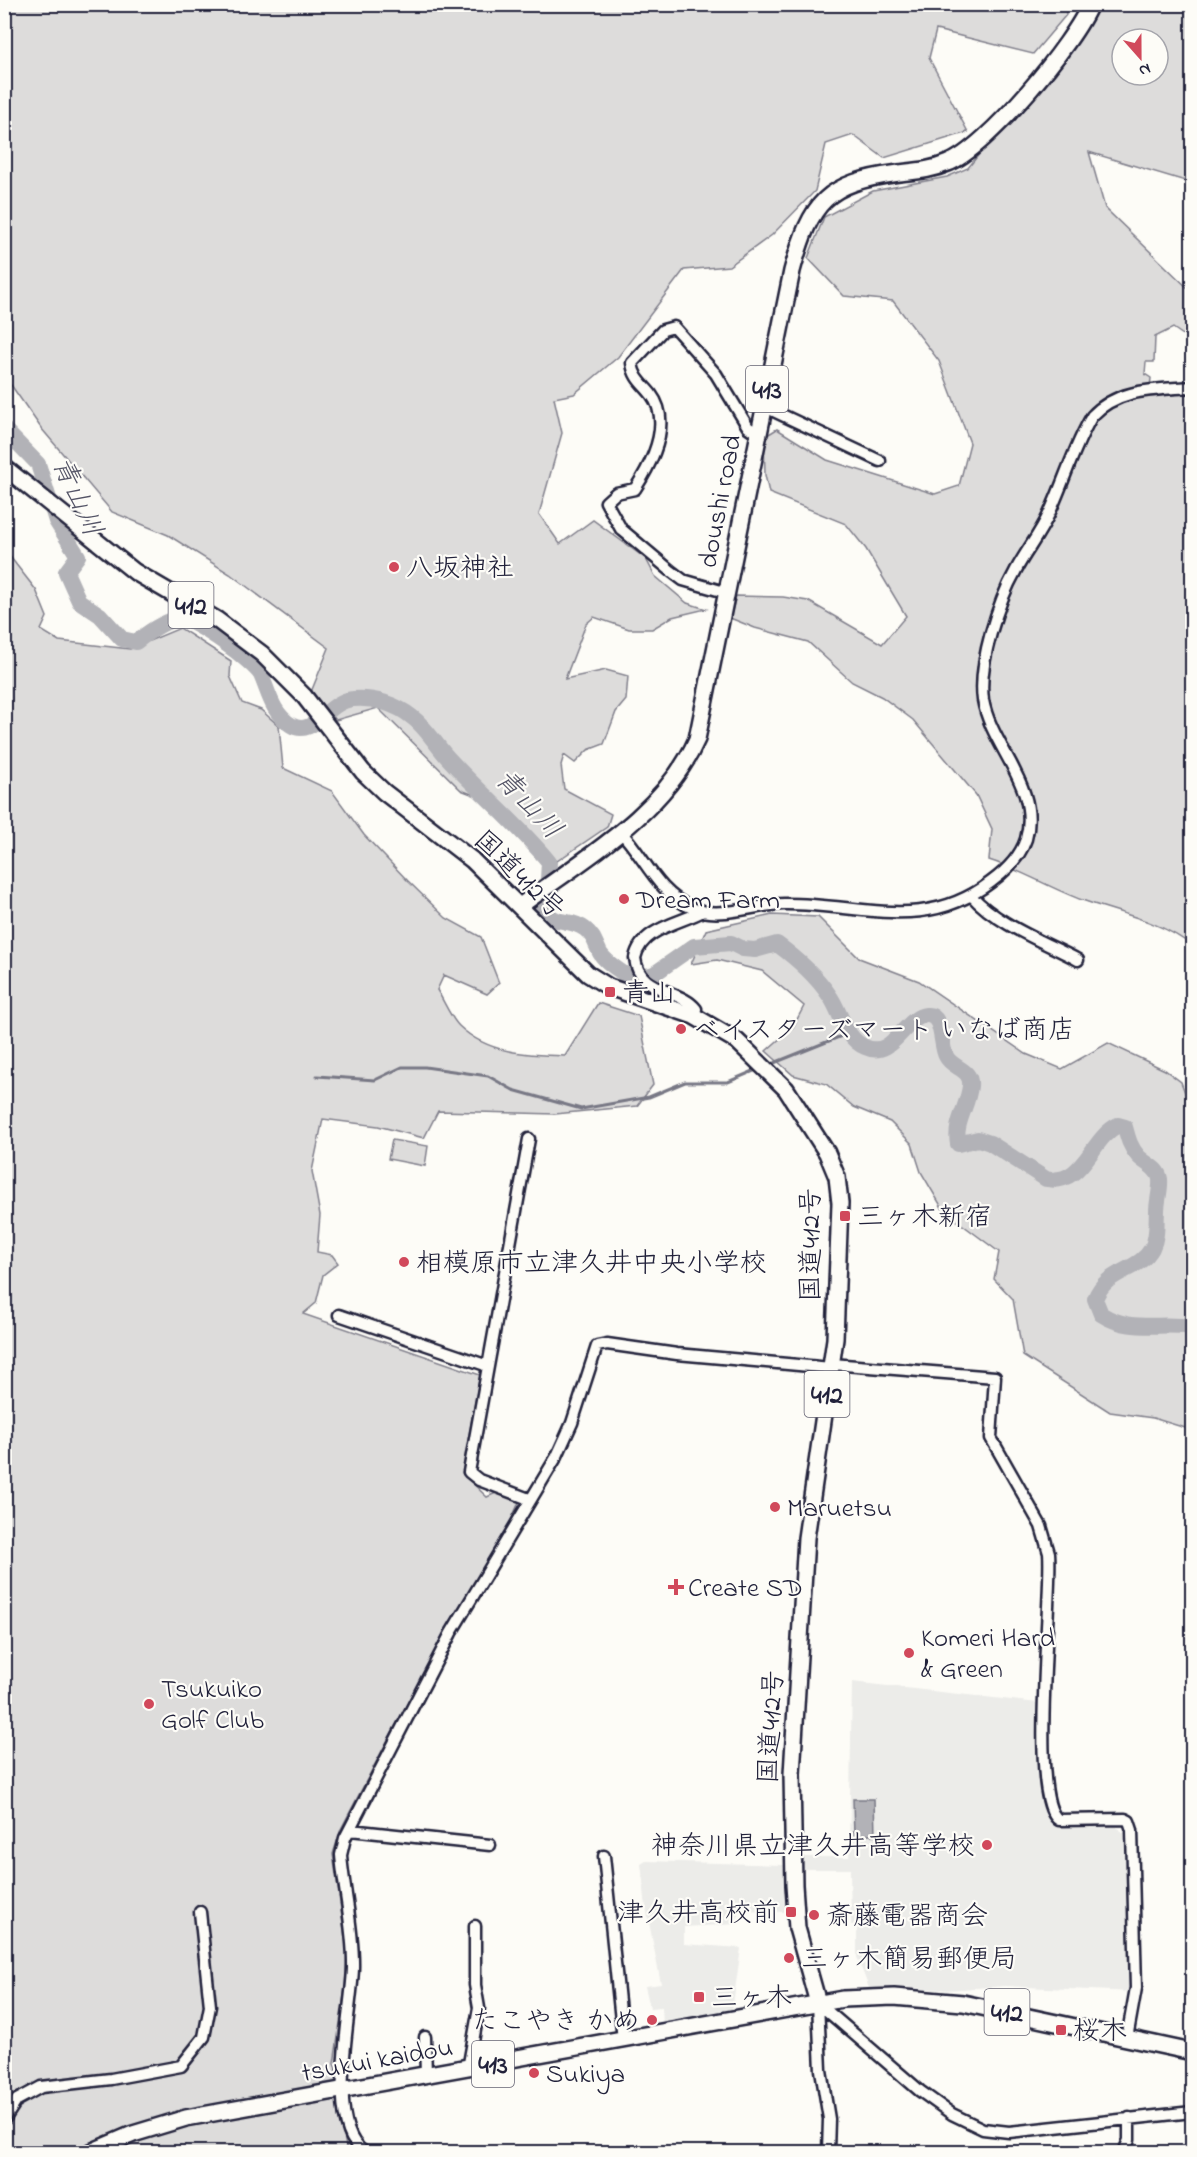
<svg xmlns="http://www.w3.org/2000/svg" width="1197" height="2157" font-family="'Indie Flower','Klee One',sans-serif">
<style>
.built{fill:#ecece9}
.green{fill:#dddcdb;stroke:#807f8b;stroke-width:1.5;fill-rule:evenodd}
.water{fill:#b2b2b7;stroke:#787885;stroke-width:1.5}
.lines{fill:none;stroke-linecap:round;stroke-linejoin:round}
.stream{stroke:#787885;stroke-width:3}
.river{stroke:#b2b2b7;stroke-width:16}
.minor-casing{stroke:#22223b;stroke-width:15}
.highway-casing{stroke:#22223b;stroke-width:20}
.minor{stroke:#fdfcf7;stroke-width:10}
.highway{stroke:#fdfcf7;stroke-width:15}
.poi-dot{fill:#d1495b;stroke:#fdfcf7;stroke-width:2}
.labels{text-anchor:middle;stroke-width:4.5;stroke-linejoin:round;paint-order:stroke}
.shield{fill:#fdfcf7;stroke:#646373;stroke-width:1.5}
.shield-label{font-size:26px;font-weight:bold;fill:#22223b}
.street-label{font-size:27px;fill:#22223b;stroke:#fdfcf7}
.poi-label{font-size:27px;fill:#22223b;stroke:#fdfcf7;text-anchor:start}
.water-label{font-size:28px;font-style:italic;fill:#545466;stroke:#fdfcf7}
</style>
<rect width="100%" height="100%" fill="#fdfcf7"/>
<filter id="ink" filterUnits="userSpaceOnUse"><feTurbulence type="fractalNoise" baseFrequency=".0167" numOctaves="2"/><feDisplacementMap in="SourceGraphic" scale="12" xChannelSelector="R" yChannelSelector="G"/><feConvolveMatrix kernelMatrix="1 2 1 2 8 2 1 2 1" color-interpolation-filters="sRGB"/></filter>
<g filter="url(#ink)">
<path class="built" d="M852,1682L1038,1703L1037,1721L1046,1816L1059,1826L1116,1827L1124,1833L1133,1992L1006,1986L946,1990L895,1987L869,1988L857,1957V1925H851L850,1869H803V1857H849Z
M646,1861L784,1865L787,1912L738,1911V1924L684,1927V1944L741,1948L732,2011L663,2025L662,2007L650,2008L645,1986L661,1984L646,1907L641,1864Z"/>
<path class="green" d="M5,4H1065L1066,15L1033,54L936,30L929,58L968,132L884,158L853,135L826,144L815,191L772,235L729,266L684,270L618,357L574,394L554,398L562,433L539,514L560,544L593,520L646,559L655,576L687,603L706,609L672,617L652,629H629L594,617L586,624L565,679L606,670L628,676L626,700L616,712L604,744L588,750L575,763L564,755L561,765L564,789L611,814L607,827L554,863L505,807L461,790L378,708L336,720L311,692L329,648L230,574L168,535L112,512L41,428L11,385L5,384L4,250L8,246L4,244Z
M1100,5H1192V183L1089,152L1105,208L1192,292V341L1173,328L1155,337L1154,362H1146L1145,374L1151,378L1149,397L1188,393L1192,399V946C1162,921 1118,913 1082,900C1050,888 1021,870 989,860L992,829L976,795L913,720L882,697L852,682L808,642L755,628L730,618L736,596L783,597L808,601L882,644L906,616L866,549L846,524L769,493L765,475L764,437L777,429L827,460L935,494L959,486L970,443L939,361L893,301L844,296L808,258L824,217L873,191L947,177L968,168ZM1122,39H1158V75H1122Z
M4,549L36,590L47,617L41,630L59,641L130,649L180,628L231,661L230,676L242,703L261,710L279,726L283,768L332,791L364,835L408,881L446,918L481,937L499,983L487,994L444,975L437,990C444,1001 450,1017 459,1026C488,1054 528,1055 565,1056L598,1003L639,1016L653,1085L637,1106L555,1114L438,1111L424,1138L378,1126L323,1119L312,1171L320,1215L317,1252L332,1255L338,1263L323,1275L316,1303L303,1314L480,1375L462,1473L487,1497L498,1492L520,1500L507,1529L446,1632L385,1745L341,1829L333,1854L347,1951L345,1988L334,2064L343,2084L335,2086L346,2147L355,2152H5Z
M772,915L818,917L859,958L919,981L1026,1054L1062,1069L1108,1043L1165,1070L1181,1082L1192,1111V1430L1153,1418L1110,1412L1023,1356L1013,1299L994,1279L999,1252L944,1211L921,1172L912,1144L890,1122L854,1107L826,1084L793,1075L766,1051L793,1027L804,1006L762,971L717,960L691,964L706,930Z
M392,1140L428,1146L425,1166L388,1159Z"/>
<path class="water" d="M853,1799H874L875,1835H854Z"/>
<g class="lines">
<path class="stream" d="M774,1063L849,1033
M317,1076L375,1080L402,1067H425L488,1076L513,1090L581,1109L649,1097L685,1082H728L756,1070"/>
<path class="river" d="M4,429L38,464L56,521L78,556L66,572L79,601L100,615L122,639L136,642C146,634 166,619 180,619C194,618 254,662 261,675C269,693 272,713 291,725C314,739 327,701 353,699C373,697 396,704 412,717C426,727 436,745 448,758C481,794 518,824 549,862L547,896L541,906C557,929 568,916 585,929C594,936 595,943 600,953C607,964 622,972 633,980L654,974L694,946L731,943L743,949L755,950L777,944C796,958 815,974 829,995C841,1011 844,1038 865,1047C893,1060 904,1017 926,1015C944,1013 940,1046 946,1056C952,1069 972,1068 970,1086C968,1107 954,1122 958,1144L978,1139L990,1143L1046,1179C1084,1186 1090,1139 1118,1125L1125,1127C1128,1138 1130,1147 1138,1156C1145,1164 1158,1167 1160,1179C1161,1189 1157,1201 1157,1211C1156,1223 1158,1236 1152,1248C1138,1273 1107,1268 1095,1299L1101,1314C1130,1333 1159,1322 1192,1327"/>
<defs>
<path id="minor" d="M763,406L880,461
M728,593L683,580L671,571L621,529L606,502L616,493L635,489C652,463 673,423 651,394C642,383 634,378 632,363L663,330L674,327L716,374L748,427L758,434
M620,831C645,857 656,892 692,908C719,920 756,904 784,904C860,903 923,934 991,882C1006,871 1020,858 1026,839C1041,787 991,747 983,700C978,663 998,602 1016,570C1026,551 1040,534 1049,514C1064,482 1074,446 1092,416C1118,388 1156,390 1192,387
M972,896C995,923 1046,943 1078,960
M694,1016L696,1009C681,989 638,993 635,958C641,928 681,923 703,911
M529,1139L469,1472L479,1480L529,1499
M339,1315L488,1366
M832,1364L995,1377L991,1438L1041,1526L1049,1553C1053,1595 1028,1802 1059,1820L1125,1819L1129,1821L1132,1830L1136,1988L1127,2038
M350,1830L490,1845
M604,1856L623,2040
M818,2003L920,2091L952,2114L983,2129L1009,2132L1192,2112
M818,2003L821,2070L829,2119L828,2152
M425,2037L426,2076
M468,2069L479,2008L475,1985V1926
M4,2120L17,2100L41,2087L111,2079L181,2066L204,2037L210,2006L200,1912
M364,2152C324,2126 352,2012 353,1968C354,1931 344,1892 341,1855L345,1838L451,1633L557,1456L572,1423L597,1346L607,1344L677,1354L831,1368
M1124,2152L1129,2140V2118"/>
<path id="highway" d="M4,467L135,572L217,620L262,654L304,696L363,772L384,792L472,860L588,974L609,987L694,1016L737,1041L786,1089L827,1153L837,1177L840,1203L835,1339L806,1538L792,1774L794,1885L797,1928L818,2003
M520,906C583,859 665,813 697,739L792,271C811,201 826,183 899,173C916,171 932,170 948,163C986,149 1075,42 1090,4
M91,2152L133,2134L186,2118L843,1999L894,1997L963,2003L1192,2052"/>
</defs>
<use href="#minor" class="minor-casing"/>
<use href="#highway" class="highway-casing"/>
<use href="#minor" class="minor"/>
<use href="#highway" class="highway"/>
</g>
</g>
<g class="poi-dot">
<circle cx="394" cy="567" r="6"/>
<circle cx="624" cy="899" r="6"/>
<rect x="604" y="986" width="12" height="12" rx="3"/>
<circle cx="681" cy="1029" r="6"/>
<rect x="839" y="1210" width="12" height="12" rx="3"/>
<circle cx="404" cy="1262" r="6"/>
<circle cx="775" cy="1507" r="6"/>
<path d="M673 1578h6v6h6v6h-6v6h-6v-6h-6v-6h6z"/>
<circle cx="909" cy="1653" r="6"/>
<circle cx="149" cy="1704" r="6"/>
<circle cx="987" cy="1845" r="6"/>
<rect x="785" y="1906" width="12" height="12" rx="3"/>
<circle cx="814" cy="1915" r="6"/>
<circle cx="789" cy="1958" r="6"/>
<rect x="693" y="1991" width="12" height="12" rx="3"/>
<circle cx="652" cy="2020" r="6"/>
<rect x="1055" y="2024" width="12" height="12" rx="3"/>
<circle cx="534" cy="2073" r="6"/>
</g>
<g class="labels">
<g class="shield">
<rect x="746" y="366" width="42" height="46" rx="4.5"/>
<rect x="168.5" y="582" width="45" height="46" rx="4.5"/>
<rect x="804.5" y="1371" width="45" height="46" rx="4.5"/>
<rect x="984.5" y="1989" width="45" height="46" rx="4.5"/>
<rect x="472" y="2041" width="42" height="46" rx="4.5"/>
</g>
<g class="shield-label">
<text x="767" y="398">413</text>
<text x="191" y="614">412</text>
<text x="827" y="1403">412</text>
<text x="1007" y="2021">412</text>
<text x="493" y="2073">413</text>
</g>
<g class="street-label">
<text transform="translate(719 501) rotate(-79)" y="9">doushi road</text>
<text transform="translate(520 874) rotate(44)" y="9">国道412号</text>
<text transform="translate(810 1245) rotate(-90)" y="9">国道412号</text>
<text transform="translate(770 1727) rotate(-87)" y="9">国道412号</text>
<text transform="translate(377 2059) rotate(-10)" y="9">tsukui kaidou</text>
</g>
<g class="poi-label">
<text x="406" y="576">八坂神社</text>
<text x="636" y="908">Dream Farm</text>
<text x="622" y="1001">青山</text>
<text x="693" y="1038">ベイスターズマート いなば商店</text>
<text x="857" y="1225">三ヶ木新宿</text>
<text x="416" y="1271">相模原市立津久井中央小学校</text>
<text x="787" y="1516">Maruetsu</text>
<text x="688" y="1596">Create SD</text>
<text x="921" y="1646">Komeri Hard<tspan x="921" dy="31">&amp; Green</tspan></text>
<text x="161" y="1697">Tsukuiko<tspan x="161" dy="31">Golf Club</tspan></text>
<text x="975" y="1854" text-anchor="end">神奈川県立津久井高等学校</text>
<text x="779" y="1921" text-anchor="end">津久井高校前</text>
<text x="826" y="1924">斎藤電器商会</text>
<text x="801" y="1967">三ヶ木簡易郵便局</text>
<text x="711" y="2006">三ヶ木</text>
<text x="640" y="2029" text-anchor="end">たこやき かめ</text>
<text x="1073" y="2039">桜木</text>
<text x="546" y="2082">Sukiya</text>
</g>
<g class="water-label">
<text transform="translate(79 496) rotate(66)" y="10">青山川</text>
<text transform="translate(530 803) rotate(47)" y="10">青山川</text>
</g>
</g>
<rect width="1197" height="2157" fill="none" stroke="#fdfcf7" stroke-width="24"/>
<rect x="12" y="12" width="1173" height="2133" fill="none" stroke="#22223b" stroke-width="2" filter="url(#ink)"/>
<g transform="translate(1140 57) rotate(159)"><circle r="28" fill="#fdfcf7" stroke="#a5a5ac" stroke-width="1.5"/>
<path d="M0-4.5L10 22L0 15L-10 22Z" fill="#d1495b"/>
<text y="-9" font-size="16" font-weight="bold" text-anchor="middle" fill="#22223b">N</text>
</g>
</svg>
